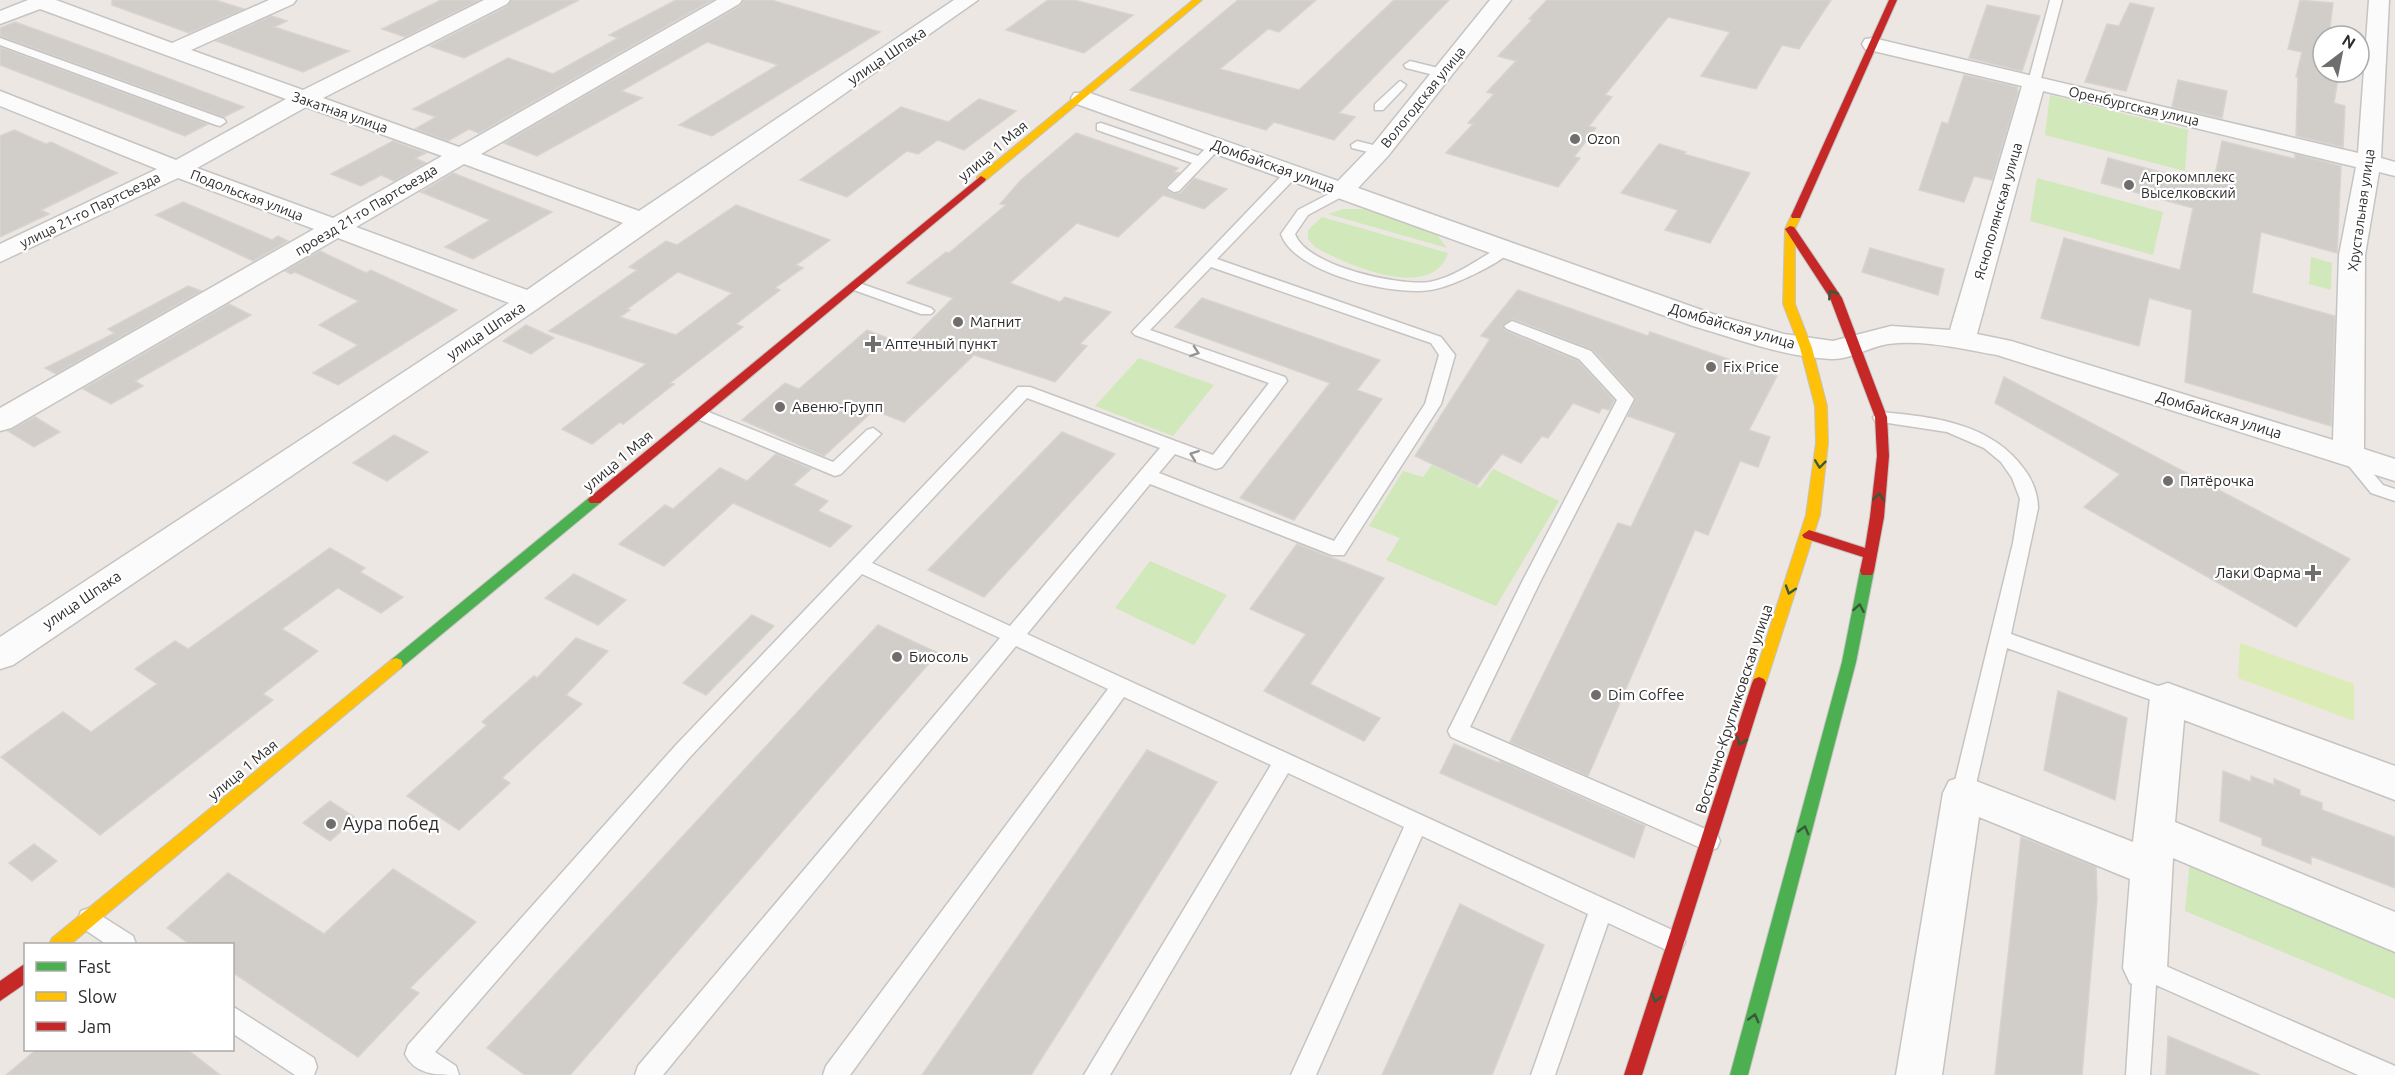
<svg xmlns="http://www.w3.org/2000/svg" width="2395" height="1075" font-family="Ubuntu,sans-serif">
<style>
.green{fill:#d0e8ba}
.pitch{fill:#dcecb7}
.building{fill:#d1cdc9;stroke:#d7d3ce;stroke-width:1.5;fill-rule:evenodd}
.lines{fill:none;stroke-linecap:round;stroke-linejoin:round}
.lane-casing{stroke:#c5c4c3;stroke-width:3}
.street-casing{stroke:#c5c4c3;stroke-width:3}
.fast-casing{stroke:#c5c4c3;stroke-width:2}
.slow-casing{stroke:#c5c4c3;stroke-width:2}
.jam-casing{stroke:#c5c4c3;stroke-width:2}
.lane{fill:#fcfbfb;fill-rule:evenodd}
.street{fill:#fcfbfb;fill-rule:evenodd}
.fast{fill:#4caf50;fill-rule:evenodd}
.slow{fill:#ffc107;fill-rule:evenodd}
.jam{fill:#c62828;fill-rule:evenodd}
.oneway{stroke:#385a39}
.oneway2{stroke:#949494}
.poi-dot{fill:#706e6c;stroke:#fff;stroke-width:2}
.labels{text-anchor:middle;stroke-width:4.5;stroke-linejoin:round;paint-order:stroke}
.far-street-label{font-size:14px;fill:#2d2d2d;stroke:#fff}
.far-poi-label{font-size:14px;fill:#2d2d2d;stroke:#fff;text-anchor:start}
.street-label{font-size:15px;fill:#2d2d2d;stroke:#fff}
.poi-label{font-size:15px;fill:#2d2d2d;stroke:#fff;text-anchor:start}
.near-poi-label{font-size:18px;fill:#2d2d2d;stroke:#fff;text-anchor:start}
</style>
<rect width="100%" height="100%" fill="#ece7e2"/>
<path class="green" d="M2050,95L2188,130L2185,171L2045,135Z
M2037,178L2163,212L2153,255L2030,221Z
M1344,209H1365L1435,232L1447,248L1328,214Z
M1322,217L1448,253C1432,303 1345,264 1315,247L1308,239V230Z
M2311,257L2332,263L2331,290L2309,284Z
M1139,358L1214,385L1173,436L1095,406Z
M1432,465L1480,488L1493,469L1559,501L1496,606L1386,560L1400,538L1369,526L1403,471L1423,477Z
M1150,561L1227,595L1194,645L1115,608Z
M2190,860L2395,944V999L2185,911Z"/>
<path class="pitch" d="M2240,643L2354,684V721L2238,678Z"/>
<path class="building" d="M112,0H215L244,9L189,33L112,5Z
M441,0H479L405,37L382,29Z
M512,0H579L464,58L430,46L508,6Z
M676,0H712L479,133L469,129L448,141L415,129L436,117L413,109L508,58L553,74L618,38L609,35Z
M744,0H771L880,32L712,136L679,125L778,65L707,42L621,91L642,98L537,156L504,143L740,6Z
M1048,0H1074L1133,15L1084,53L1006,30Z
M1238,0H1316L1279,32L1268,29L1220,69L1299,90L1394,0H1449L1339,113L1355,117L1334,140L1274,122L1266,130L1130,90Z
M1547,0H1831L1799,49L1782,45L1756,89L1701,76L1730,32L1668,17L1605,95L1612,97L1589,126L1596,128L1574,157L1580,158L1558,187L1446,153L1473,124L1468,123L1494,94L1487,92L1516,61L1498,56L1532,20L1529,19Z
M2300,0L2333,3L2330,28L2345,31V36H2323V72H2339L2334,103L2345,106L2343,147L2296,136L2298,77H2296L2302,52L2288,49Z
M2130,3L2154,8L2126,91L2085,82L2107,24L2119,26Z
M1987,5L2040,16L2022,71L1969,58Z
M271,16L287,21L274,27L349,51L303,72L216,41Z
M15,22L101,53L244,107L224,117L0,36V28Z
M0,47L208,124L185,136L0,65Z
M1964,75L2017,87L2018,93L1992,180L1974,176L1964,202L1919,190L1942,122L1948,124Z
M2178,80L2227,91L2222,118L2172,107Z
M979,99L1016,111L964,150L938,140L918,154L907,151L847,197L800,180L901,107L948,122Z
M14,130L46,144L51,142L117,173L41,210L49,214L0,237V136Z
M1076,133L1178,168L1174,172L1179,173L1165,188L1173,194L1181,193L1194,178L1227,189L1204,209L1163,195L1118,237L1077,223L1010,283L1060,302L1065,297L1111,312L1080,344L1087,346L1055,382L974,355L904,422L874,410L824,456L742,420L785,383L799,389L867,330L906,345L953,298L907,283L946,252L949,253L1006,205L1000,204L1021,180Z
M393,141L426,153L415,158L426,163L394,181L381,175L361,186L331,174Z
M2222,141L2295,159V154L2341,166L2337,253L2261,232L2252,293L2335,316L2331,426L2185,382L2192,310L2149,298L2139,346L2041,318L2064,238L2180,270L2193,208L2101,183L2108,158L2213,186Z
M1659,144L1686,152L1684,154L1750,173L1710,243L1665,230L1678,210L1621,193Z
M453,173L552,212L473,259L445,247L490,220L421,192Z
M183,202L272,240L278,236L288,241L253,261L156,215Z
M736,205L830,240L796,265L803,268L775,288L780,290L736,324L743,327L670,383L674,384L623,424L620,422L592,444L562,429L646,364L549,331L637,270L629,267L666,241L677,245ZM678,272L732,293L676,335L620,317L630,310L627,309Z
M1870,248L1944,269L1938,295L1862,272Z
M320,251L366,273L371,270L457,310L338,385L313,373L358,345L319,325L359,301L295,272L291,274L285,271Z
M188,286L201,291L56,374L45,368L115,333L108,329Z
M1518,290L1648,336L1650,332L1777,376L1749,430L1770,437L1758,467L1740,461L1708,535L1695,530L1588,776L1510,742L1618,523L1631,527L1676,433L1628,416L1636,398L1593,350L1513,319L1502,326L1506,331L1578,361L1614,400L1609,410L1602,408L1599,413L1573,403L1548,438L1542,436L1521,463L1502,454L1477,485L1415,456L1490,339L1481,336Z
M1202,298L1380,360L1357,390L1382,399L1294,520L1240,498L1330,383L1175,327Z
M229,304L251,315L135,381L143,386L111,404L83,389Z
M526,325L554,338L531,354L503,341Z
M2004,377L2350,559L2296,627L2084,507L2120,474L1995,403Z
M35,417L60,432L34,447L8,431Z
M1062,432L1115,454L984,597L928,570Z
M394,435L428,452L387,481L353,463Z
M776,454L811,469L793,485L828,501L818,511L852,526L830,547L733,503L664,566L619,544L665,505L673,509L720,468L747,481Z
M1297,544L1384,578L1310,684L1380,718L1364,741L1264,691L1306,634L1250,609Z
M330,548L365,568L360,572L403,597L381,613L338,588L282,629L318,651L263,694L273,700L100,835L1,757L63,712L91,732L157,684L135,669L175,641L188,649Z
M574,574L626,600L598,625L545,598Z
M752,615L774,626L706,695L683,683Z
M878,625L938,653L570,1075H525L487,1048Z
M576,638L608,651L566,695L582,704L502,778L510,783L459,830L407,796L487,725L482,722L534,676L537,678Z
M2058,691L2127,718L2115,800L2044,770Z
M1454,744L1499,763L1500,761L1645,826L1634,858L1440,773Z
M1147,750L1217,782L1031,1075H922Z
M2223,771L2251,782V776L2274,785V779L2300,790V795L2322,803V810L2395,837V888L2311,856V864L2262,845V838L2220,821Z
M330,801L356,818L330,841L303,823Z
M2021,837L2096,867L2097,899L2082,1075H1995Z
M34,844L57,861L32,881L9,863Z
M393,869L476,922L410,988L419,993L358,1057L232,972V945H191L167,928L228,873L324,934Z
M1460,904L1544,945L1492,1075H1382Z
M2168,1036L2260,1075H2166Z
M36,1050H188L220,1075H6Z"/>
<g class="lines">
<defs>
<path id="lane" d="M2050,0H2062L2040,82L2034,86L2028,82Z
M0,38L224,119L226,122L220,126L216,125L0,45Z
M1410,61L1446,70L1448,73L1442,77L1406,68L1404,65Z
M1400,81L1406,85L1404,88L1383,110H1375V104Z
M1101,123L1198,156L1211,143H1221L1222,146L1179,191L1174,192L1167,188L1192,163L1097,130V124Z
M1357,141L1385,148L1386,151L1380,155L1352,148L1351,145Z
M1292,169L1297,170V176L1217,259L1441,337L1455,355L1441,404L1344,555H1332L1150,484L1027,634L1681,934L1685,942L1681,950L1673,953L1608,923L1555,1075H1531L1588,914L1422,836L1316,1075H1291L1404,827L1288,773L1110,1075H1084L1271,765L1124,697L850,1075H823L826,1066L1108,689L1016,646L663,1075H635L638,1066L1000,638L862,574L690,757L435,1052L456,1066L459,1075C437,1075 415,1075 405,1054L408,1045L676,745L1018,387H1030L1213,455L1269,383L1135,335L1132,332L1287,170ZM1211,267L1431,343L1439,355L1425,404L1334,541L1159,473L1175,454L1216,469L1222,467L1287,381L1285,377L1150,330ZM1027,398L1160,448L1010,626L872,563Z
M1342,187L1347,188V194L1308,215L1295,234C1306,266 1398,286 1429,282C1454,278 1478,259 1500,247L1505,246L1512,250C1500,264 1449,288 1430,290C1392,296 1294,273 1281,234L1298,210Z
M856,282L931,308L934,311L931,314H921L851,289L849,286L851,283Z
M1512,321L1591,351L1634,399L1540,582L1470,727L1717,834L1720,841L1717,848L1709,851L1701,848L1451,737L1448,731L1522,582L1617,400L1579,359L1507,329L1504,326Z
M701,409L833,462L867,430L873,428L881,434L841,474L835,476L695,418L693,414Z
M1881,412C1934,417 1991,423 2024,469C2032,479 2038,494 2038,508L2011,634L2175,692L2178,698L2175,704L2168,706L2007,648L1974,793L1971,800L1963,802L1955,800L1952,793L2013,543L2020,499L2012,478L2001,462L1984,448L1947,432L1875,421L1873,417Z
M2348,449L2354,451L2383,485L2395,489V501L2371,493L2340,455Z
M89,908L133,936L136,944H106L81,927L78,919L81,911Z
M2145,957L2395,1066V1075H2358L2156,985L2150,1075H2126L2133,968L2137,960Z
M232,1006L314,1058L317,1067L314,1075H295L232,1033Z"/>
<path id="street" d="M28,0H56L172,43L269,0H296L293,4L191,50L303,90L484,0H510L507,4L323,98L459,147L717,0H742L739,4L481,154L639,211L954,0H978L540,307L13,665L0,669V637L509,303L338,238L11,428L0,431V408L314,229L178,178L0,262V244L157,169L0,106V91L176,160L286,99L40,9L0,24V11ZM306,107L442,156L333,218L197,168ZM464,164L623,223L527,290L356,227Z
M1490,0H1511L1388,156L1358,188L1713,314L1784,334L1833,341L1891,326L1950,330L2022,86L1865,49L1862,44L1865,39L1873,38L2358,153L2369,0H2389L2381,158L2395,162V176L2379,172L2365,255L2364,449L2395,459V481L1997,355C1962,349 1923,339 1888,344C1868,347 1851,360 1831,359C1784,357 1738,339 1693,326L1074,103L1071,98L1074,93H1090L1338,181L1372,146ZM2043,91L2356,167L2339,255L2333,440L2011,341L1977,334Z
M2168,683L2395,766V800L2184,720L2175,822L2395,912V952L2173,858L2167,968L2160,983L2145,989L2130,983L2123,968L2130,879L1979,817L1942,1075H1896L1943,793L1949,781L1963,776L2133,842L2150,698L2155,687Z"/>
<path id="fast" d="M595,495L600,497L602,500L600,503L401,668L396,670L391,668L389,664L391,660L590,497Z
M1867,566L1872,567L1874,571L1856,662L1748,1075H1730L1842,662L1860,571L1862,567Z"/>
<path id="slow" d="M1193,0H1202L985,181H977V177Z
M1796,213L1801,216L1795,229V304L1812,348L1827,406L1828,443L1820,515L1766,683L1764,687L1759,689L1754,687L1752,683L1806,515L1816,443L1815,406L1800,348L1783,304L1785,229L1792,214Z
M396,658L401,660L403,664L401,668L71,944H49L52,938L391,660Z"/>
<path id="jam" d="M1889,0H1897L1801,216L1800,218H1792L1791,216Z
M981,176L986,179L985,181L600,503H590L588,500L590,497Z
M1790,226L1794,227L1842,298L1887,417L1889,456L1884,517L1874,571L1872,575H1862L1860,571L1863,557L1804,538L1802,535L1809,530L1865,548L1870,517L1877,456L1875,417L1830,298L1785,229Z
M1759,677L1764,679L1766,683L1642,1075H1624L1752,683L1754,679Z
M26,963V983L0,1001V981Z"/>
</defs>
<use href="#lane" class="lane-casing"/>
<use href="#street" class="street-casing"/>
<use href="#fast" class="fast-casing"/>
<use href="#slow" class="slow-casing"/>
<use href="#jam" class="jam-casing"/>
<use href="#lane" class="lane"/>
<use href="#street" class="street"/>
<use href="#fast" class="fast"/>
<use href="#slow" class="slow"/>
<use href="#jam" class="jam"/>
</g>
<defs><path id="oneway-chevron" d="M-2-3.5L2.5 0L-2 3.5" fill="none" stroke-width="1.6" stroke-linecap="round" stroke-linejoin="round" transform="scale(1.5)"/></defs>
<g class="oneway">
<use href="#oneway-chevron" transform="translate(1832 294) rotate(-123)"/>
<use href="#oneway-chevron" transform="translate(1820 464) rotate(97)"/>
<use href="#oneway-chevron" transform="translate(1879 497) rotate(-84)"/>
<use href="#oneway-chevron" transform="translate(1790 590) rotate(108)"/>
<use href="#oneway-chevron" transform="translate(1859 608) rotate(-80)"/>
<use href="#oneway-chevron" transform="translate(1741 741) rotate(108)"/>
<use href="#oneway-chevron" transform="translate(1804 830) rotate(-75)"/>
<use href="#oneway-chevron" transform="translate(1656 998) rotate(107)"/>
<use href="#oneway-chevron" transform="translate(1754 1018) rotate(-75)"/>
</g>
<g class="oneway2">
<use href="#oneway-chevron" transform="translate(1195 352) rotate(19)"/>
<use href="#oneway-chevron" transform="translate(1194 455) rotate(-160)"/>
</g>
<g class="poi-dot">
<circle cx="1575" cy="139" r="6"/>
<circle cx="2129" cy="185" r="6"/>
<circle cx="958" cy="322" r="6"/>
<path d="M870 335h6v6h6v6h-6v6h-6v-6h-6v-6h6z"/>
<circle cx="1711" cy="367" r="6"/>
<circle cx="780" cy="407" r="6"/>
<circle cx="2168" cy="481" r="6"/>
<path d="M2310 564h6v6h6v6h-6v6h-6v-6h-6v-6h6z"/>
<circle cx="897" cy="657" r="6"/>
<circle cx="1596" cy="695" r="6"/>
<circle cx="331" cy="824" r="6"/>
</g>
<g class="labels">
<g class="far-street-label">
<text transform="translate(1423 97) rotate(-51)" y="5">Вологодская улица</text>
<text transform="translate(2134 106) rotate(13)" y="5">Оренбургская улица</text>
<text transform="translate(340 112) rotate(19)" y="5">Закатная улица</text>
<text transform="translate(247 195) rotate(21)" y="5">Подольская улица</text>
<text transform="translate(90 210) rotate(-26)" y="5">улица 21-го Партсъезда</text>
<text transform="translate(366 210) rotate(-31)" y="5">проезд 21-го Партсъезда</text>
<text transform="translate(2361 210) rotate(-82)" y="5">Хрустальная улица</text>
<text transform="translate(1998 211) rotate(-74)" y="5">Яснополянская улица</text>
</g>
<g class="far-poi-label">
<text x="1587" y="144">Ozon</text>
<text x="2141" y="182">Агрокомплекс<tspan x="2141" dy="16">Выселковский</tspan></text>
</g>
<g class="street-label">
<text transform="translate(887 56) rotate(-34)" y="5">улица Шпака</text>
<text transform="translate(993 151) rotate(-40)" y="5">улица 1 Мая</text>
<text transform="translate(1273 166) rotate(20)" y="5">Домбайская улица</text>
<text transform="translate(1732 326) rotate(16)" y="5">Домбайская улица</text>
<text transform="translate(486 331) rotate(-34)" y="5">улица Шпака</text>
<text transform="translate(2219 415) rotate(17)" y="5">Домбайская улица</text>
<text transform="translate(618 461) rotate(-40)" y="5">улица 1 Мая</text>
<text transform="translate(82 600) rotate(-34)" y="5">улица Шпака</text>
<text transform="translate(1734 709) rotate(-72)" y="5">Восточно-Кругликовская улица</text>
<text transform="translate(243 770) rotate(-40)" y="5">улица 1 Мая</text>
</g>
<g class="poi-label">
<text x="970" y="327">Магнит</text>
<text x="885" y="349">Аптечный пункт</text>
<text x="1723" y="372">Fix Price</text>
<text x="792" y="412">Авеню-Групп</text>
<text x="2180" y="486">Пятёрочка</text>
<text x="2301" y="578" text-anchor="end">Лаки Фарма</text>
<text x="909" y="662">Биосоль</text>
<text x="1608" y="700">Dim Coffee</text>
</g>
<g class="near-poi-label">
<text x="343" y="830">Аура побед</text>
</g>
</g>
<rect x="24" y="943" width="210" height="108" fill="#ffffff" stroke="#ababab" stroke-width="1.5"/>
<rect x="36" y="962" width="30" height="9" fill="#4caf50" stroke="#ababab" stroke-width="1.5"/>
<text x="78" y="973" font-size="18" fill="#2d2d2d">Fast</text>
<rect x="36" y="992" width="30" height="9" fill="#ffc107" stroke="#ababab" stroke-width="1.5"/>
<text x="78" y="1003" font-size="18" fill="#2d2d2d">Slow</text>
<rect x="36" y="1022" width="30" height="9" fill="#c62828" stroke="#ababab" stroke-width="1.5"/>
<text x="78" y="1033" font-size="18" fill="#2d2d2d">Jam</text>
<g transform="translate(2341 54) rotate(32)"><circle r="28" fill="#ffffff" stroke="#ababab" stroke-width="1.5"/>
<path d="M0-4.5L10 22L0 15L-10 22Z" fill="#706e6c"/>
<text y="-9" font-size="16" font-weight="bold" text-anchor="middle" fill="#2d2d2d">N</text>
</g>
</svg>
